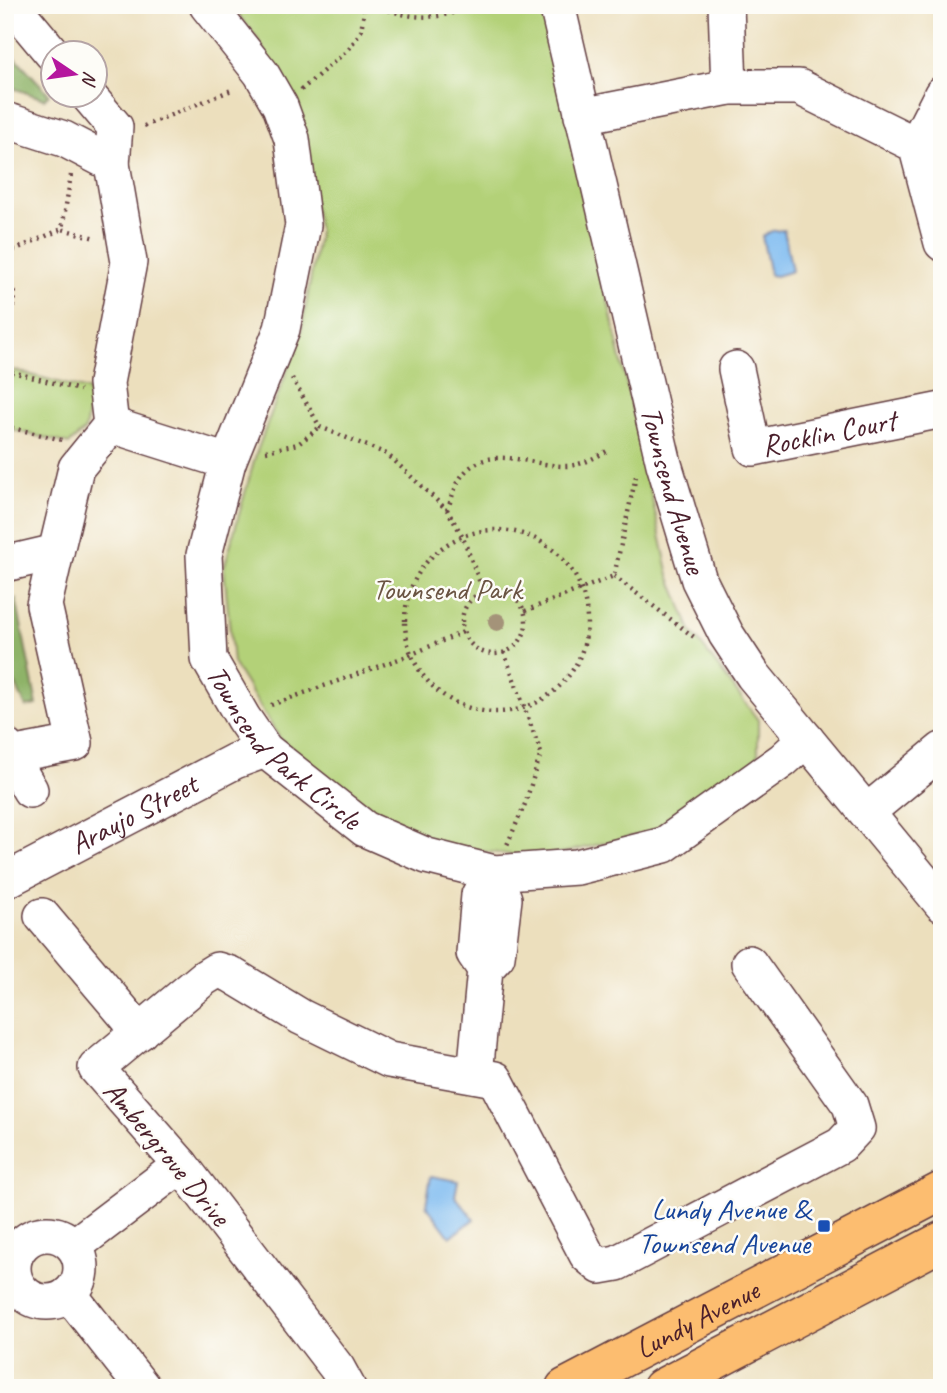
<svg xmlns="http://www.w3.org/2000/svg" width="947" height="1393" font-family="Caveat,sans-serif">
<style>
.green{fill:#b3d178;stroke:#7e7852;stroke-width:2}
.forest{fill:#8eb368;stroke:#6c694a;stroke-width:2}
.water{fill:#7ebbf1;stroke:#646d8e;stroke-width:2}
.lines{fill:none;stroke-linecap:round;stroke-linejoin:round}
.minor-casing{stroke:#623c41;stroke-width:38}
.major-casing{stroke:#623c41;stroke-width:41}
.path{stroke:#623c41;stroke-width:4.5;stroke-dasharray:2 5;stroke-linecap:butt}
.minor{stroke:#fff;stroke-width:35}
.major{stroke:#fcbd6f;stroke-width:38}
.tree{fill:#a49379}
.transit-dot{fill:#1a4fb4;stroke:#fdfcf7;stroke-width:2.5}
.labels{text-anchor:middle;stroke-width:5;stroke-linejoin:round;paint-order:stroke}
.street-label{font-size:30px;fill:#4a1f2b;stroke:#fdfcf7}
.park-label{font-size:30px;fill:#6a5442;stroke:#fdfcf7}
.transit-label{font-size:30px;fill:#164399;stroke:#fdfcf7;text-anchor:end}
</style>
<rect width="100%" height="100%" fill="#fdfcf7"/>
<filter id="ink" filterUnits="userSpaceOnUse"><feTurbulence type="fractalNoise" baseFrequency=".0143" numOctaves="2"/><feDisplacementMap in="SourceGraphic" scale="14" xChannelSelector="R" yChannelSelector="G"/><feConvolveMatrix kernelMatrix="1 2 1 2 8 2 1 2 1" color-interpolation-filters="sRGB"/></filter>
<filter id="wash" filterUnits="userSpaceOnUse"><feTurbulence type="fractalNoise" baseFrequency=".00686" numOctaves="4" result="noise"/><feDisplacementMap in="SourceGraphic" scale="28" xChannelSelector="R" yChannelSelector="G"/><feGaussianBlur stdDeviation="1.57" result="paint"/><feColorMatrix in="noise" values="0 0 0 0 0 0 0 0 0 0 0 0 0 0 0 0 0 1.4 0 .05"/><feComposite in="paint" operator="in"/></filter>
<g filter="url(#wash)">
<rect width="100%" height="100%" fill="#ecdfbd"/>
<path class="green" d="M231,5H542L669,575L691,631L758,720V757L671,827L542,858L454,848L364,819L281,740L233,663L224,568L256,454L301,333L319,232L296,108L257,38Z
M5,368L88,390L90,402L85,430L69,444L5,428Z"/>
<path class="forest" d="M5,46L49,94L44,99L5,85Z
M16,599L37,705L26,707L5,662V600Z"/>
<path class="water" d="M784,230L792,271L776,276L770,275L762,236L772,231Z
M431,1176L458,1181L455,1196L474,1219L450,1237L426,1205Z"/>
</g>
<g filter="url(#ink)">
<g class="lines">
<defs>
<g id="minor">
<path d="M12,5L52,53"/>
<path id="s1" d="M207,5L261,73L280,106L292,139L303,225L282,329L228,462L204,555L209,659L243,718L265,750L365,829L427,856L494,873L577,867L664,845L783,760L806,739"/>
<path id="s2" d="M557,5L664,464L699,580L726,634L753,675L942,904"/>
<path d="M726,5L729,87"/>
<path d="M87,94L115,127L112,164"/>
<path d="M942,94L916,145L942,243"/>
<path d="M582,116L729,87H799L916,145"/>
<path d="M5,120L64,139L112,164L129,262L106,383L111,425L76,468L56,552L5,564"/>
<path id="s3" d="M736,369L753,448L942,410"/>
<path d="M111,425L228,462"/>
<path d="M5,746L10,755L75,743L44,605L56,552"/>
<path d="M10,755L30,790"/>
<path d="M867,812L942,750"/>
<path id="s4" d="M5,881L235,761L265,750"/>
<path d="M42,916L140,1032"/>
<path d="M475,1075L485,969L497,956L504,899L494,873L479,895L474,953L485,969"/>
<circle cx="47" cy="1268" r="34"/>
<path d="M74,1246L181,1165"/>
<path d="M69,1294L143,1388"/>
<path d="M348,1388L337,1368L181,1165L96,1068L204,978L217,970L230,974L301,1017L389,1060L495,1079L587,1255L600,1266L617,1263L841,1145L857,1128L850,1105L749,963"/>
</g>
<g id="major">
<path id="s5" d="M565,1388L942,1191"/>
<path d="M662,1388L942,1241"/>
</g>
</defs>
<use href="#minor" class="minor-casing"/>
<use href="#major" class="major-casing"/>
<path class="path" d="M376,5C408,20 441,21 473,5
M301,90L349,49L361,31L365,5
M144,126L234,89
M71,175L62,229L95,238
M5,253H7V279L14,293L13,310L5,326
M7,253L62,229
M5,370L80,390
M292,378L320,427L387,454L447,510L462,535L483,591
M5,426L62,440
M266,451L298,444L320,427
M447,510C453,496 456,481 466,471C493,444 534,467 567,466C582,465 594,458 607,451
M405 621a91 91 0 1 1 182 0a91 91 0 1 1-182 0Z
M614,576L694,637
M462 622a32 32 0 1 1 64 0a32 32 0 1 1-64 0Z
M525,611L614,576L636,476
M504,652L541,753L525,804L507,845
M271,705L410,655L463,632"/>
<use href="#minor" class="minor"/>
<use href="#major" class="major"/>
</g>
<circle class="tree" cx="497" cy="622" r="9"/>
</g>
<rect class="transit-dot" x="817" y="1219" width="14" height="14" rx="3.5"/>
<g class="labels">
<g class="street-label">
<text dy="10" stroke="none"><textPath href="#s3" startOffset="158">Rocklin Court</textPath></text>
<text dy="10" stroke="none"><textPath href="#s2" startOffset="499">Townsend Avenue</textPath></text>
<text dy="10" stroke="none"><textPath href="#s1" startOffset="814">Townsend Park Circle</textPath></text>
<text dy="10" stroke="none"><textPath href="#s4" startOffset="145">Araujo Street</textPath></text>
<text transform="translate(167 1153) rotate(50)" y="10">Ambergrove Drive</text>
<text dy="10" stroke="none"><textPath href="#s5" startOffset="149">Lundy Avenue</textPath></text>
</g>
<g class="park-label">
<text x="447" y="599">Townsend Park</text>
</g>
<g class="transit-label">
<text x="810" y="1219">Lundy Avenue &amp;<tspan x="810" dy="34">Townsend Avenue</tspan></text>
</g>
</g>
<rect width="947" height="1393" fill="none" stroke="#fdfcf7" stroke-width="28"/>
<g transform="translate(74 74) rotate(103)"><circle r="33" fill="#fdfcf7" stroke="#b5a4a5" stroke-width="2"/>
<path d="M0-5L12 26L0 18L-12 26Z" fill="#b5179e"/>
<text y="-10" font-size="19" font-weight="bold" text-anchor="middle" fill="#4a1f2b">N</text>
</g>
</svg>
